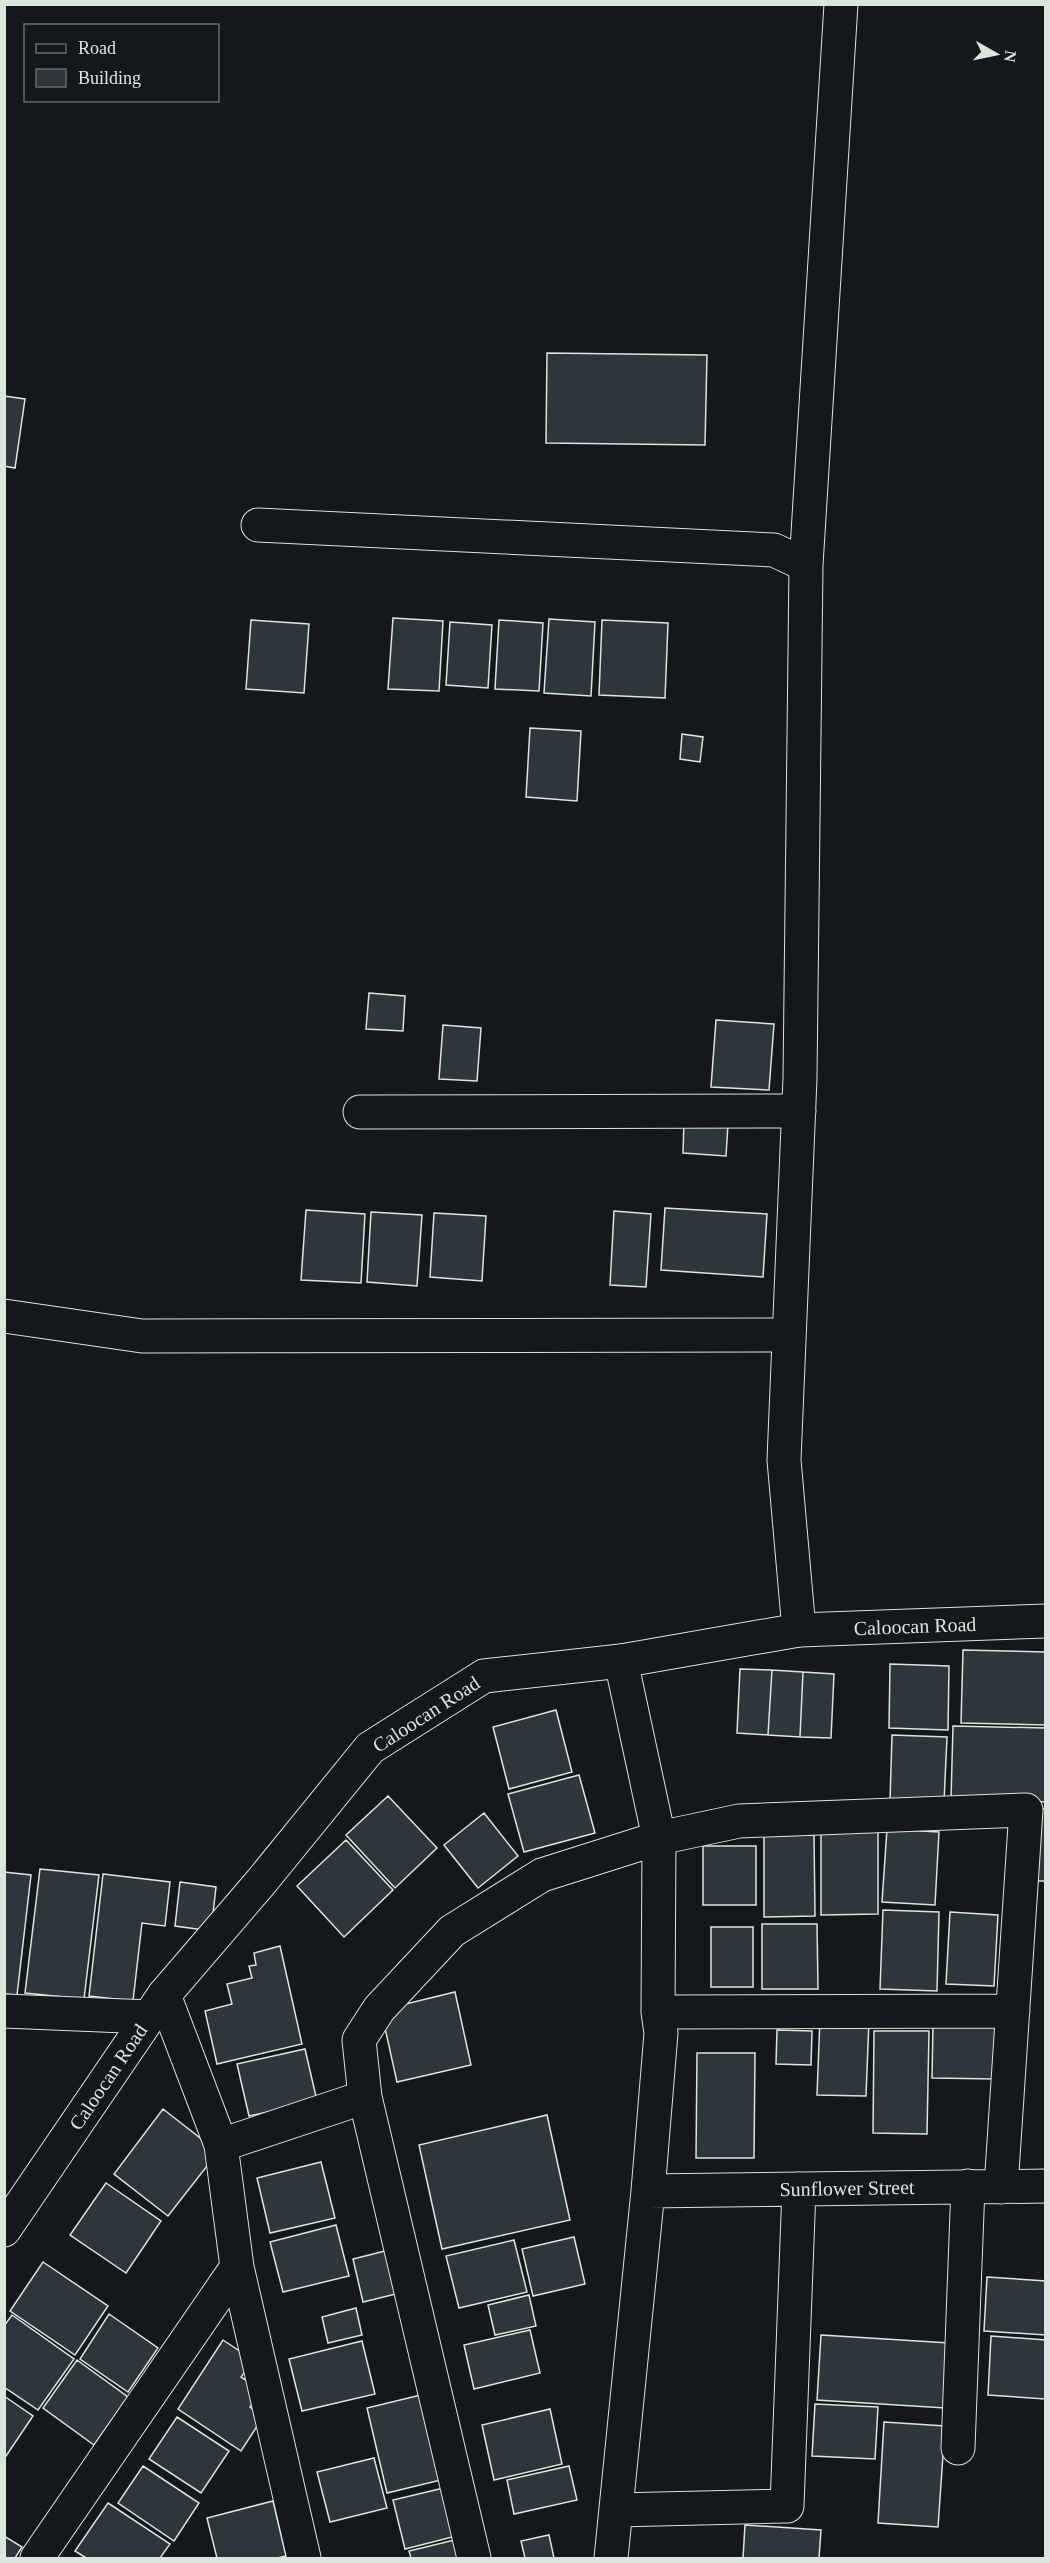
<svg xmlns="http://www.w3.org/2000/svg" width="1050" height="2563" font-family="'Times New Roman',serif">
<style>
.building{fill:#2c363c;stroke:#d8e6dc;stroke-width:1.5}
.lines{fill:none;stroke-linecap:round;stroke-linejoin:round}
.street-casing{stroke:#d8e6dc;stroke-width:35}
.secondary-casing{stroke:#d8e6dc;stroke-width:35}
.street{stroke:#14181c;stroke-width:33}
.secondary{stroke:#14181c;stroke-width:33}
.labels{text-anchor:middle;stroke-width:4.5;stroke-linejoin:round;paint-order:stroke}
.street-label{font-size:20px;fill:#d8e6dc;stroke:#14181c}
</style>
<rect width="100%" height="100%" fill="#14181c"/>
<path class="building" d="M547,353L707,355L705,445L546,443Z
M4,396L25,399L15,468L4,466Z
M393,618L443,621L439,691L388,689Z
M549,619L595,622L591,696L544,693Z
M251,620L309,624L304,693L246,689Z
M499,620L543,623L539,691L495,689Z
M602,620L668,623L665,698L599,695Z
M450,622L492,625L488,688L446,685Z
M530,728L581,731L577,801L526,797Z
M682,734L703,737L700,762L680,759Z
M369,993L405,996L403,1031L366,1029Z
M716,1020L774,1024L769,1090L711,1087Z
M443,1025L481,1028L477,1081L439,1079Z
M684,1121L728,1124L726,1156L683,1153Z
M665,1208L767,1214L763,1277L661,1270Z
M306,1210L365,1214L361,1283L301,1280Z
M614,1211L651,1214L646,1287L610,1285Z
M371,1212L422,1215L417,1286L367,1282Z
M434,1213L486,1216L482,1281L430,1277Z
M963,1650L1046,1652V1725L961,1723Z
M890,1664L949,1666L948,1730L889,1728Z
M740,1669L772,1670L768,1735L737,1733Z
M772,1670L803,1672L800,1737L768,1735Z
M803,1672L834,1674L831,1738L800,1737Z
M556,1710L572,1772L509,1789L493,1727Z
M953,1726L1046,1728V1802L951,1799Z
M892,1735L947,1737L944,1802L890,1801Z
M579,1775L595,1833L524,1852L508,1794Z
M388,1796L437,1848L395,1888L346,1835Z
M1036,1808L1046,1809V1881H1032Z
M484,1813L518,1856L478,1888L444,1845Z
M821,1828H878V1914L821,1915Z
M887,1829L939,1832L935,1905L882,1902Z
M814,1835L815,1916L764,1917V1836Z
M346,1840L393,1890L344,1937L297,1886Z
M703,1846H756V1905H703Z
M40,1869L99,1875L84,1999L25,1993Z
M4,1872L31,1875L17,1995L4,1994Z
M103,1874L170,1882L165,1926L142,1923L133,2001L89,1996Z
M180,1882L216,1887L211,1931L175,1926Z
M883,1910L939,1912L937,1991L880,1989Z
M950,1912L998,1915L994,1986L946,1984Z
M762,1924H817L818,1989H762Z
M711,1927H753V1987H711Z
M280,1946L302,2044L217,2064L205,2011L232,2004L227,1984L252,1978L249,1966L256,1965L254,1953Z
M455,1992L471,2065L397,2082L381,2010Z
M820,2018L869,2020L866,2096L817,2095Z
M933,2024H996L995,2079L932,2078Z
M777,2030L812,2031L811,2065L776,2064Z
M874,2031H929L927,2134L873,2133Z
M305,2049L317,2101L249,2116L237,2064Z
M697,2053H755L754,2158H696Z
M163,2109L218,2152L168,2216L114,2174Z
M547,2115L570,2220L442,2249L419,2145Z
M321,2162L335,2218L270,2233L257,2178Z
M106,2183L161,2221L126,2273L70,2235Z
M336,2225L349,2276L283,2292L270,2242Z
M574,2237L585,2284L533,2296L522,2249Z
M514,2240L527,2292L459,2308L446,2256Z
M393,2249L404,2292L363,2302L353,2259Z
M43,2262L108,2306L75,2355L10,2311Z
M987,2277L1046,2281V2335L984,2331Z
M529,2295L536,2326L495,2335L488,2305Z
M356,2308L362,2335L328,2343L322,2317Z
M109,2314L158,2348L128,2392L80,2359Z
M12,2315L74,2359L38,2410L4,2387V2326Z
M530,2330L540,2373L474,2389L464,2345Z
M821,2335L949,2343L945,2408L817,2400Z
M991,2336L1046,2340L1045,2399L988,2395Z
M223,2340L253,2360L241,2377L261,2390L250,2407L263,2417L241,2451L178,2409Z
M362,2341L375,2394L302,2411L289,2359Z
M77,2360L128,2397L94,2445L43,2408Z
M429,2393L449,2478L387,2493L367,2408Z
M4,2396L33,2416L4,2459Z
M815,2404L878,2407L875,2459L812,2456Z
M550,2409L562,2464L494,2480L482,2425Z
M177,2417L229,2451L201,2493L149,2459Z
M884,2422L945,2426L938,2527L878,2523Z
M374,2458L387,2508L330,2522L317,2472Z
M143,2466L199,2503L174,2541L118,2503Z
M569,2466L577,2500L514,2514L507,2480Z
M448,2487L460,2535L405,2549L393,2500Z
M273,2501L286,2556L277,2558H217L207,2518Z
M108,2503L170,2544L160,2558H86L75,2551Z
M745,2525L821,2530L819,2558H743Z
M549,2535L554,2558H525L521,2541Z
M4,2536L22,2547L15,2558H4Z
M463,2538L468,2558H411L409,2551Z"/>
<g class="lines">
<defs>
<path id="street" d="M258,525L774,550L806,565L800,1078L784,1460L799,1630
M806,565L841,4
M360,1112L799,1111
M4,1316L142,1336L789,1335
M164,1995L221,2145L237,2267L304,2558
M4,2011L149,2017
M658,2012L1013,2011
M221,2145L365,2097
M648,2191L1046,2186
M958,2448L968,2186
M616,2510L787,2506L799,2189
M37,2558L237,2267
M474,2558L365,2097L359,2040L379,2009L452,1931L542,1875L659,1838L739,1821L1026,1810L1001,2187
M611,2558L648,2191L661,2033L658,2012L659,1838L621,1661"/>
<path id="secondary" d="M4,2230L164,1995L261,1882L370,1748L484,1676L621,1661L799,1630L1046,1621"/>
</defs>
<use href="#street" class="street-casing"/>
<use href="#secondary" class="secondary-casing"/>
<use href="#street" class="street"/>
<use href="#secondary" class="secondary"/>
</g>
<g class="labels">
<g class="street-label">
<text transform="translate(915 1626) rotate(-2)" y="7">Caloocan Road</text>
<text transform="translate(426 1714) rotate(-33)" y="7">Caloocan Road</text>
<text transform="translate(108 2077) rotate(-56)" y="7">Caloocan Road</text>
<text transform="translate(847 2188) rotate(-1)" y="7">Sunflower Street</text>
</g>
</g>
<rect width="1050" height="2563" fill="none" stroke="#d8e6dc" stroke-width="12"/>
<rect x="24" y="24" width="195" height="78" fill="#14181c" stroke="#626a69" stroke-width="1.5"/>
<rect x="36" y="44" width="30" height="9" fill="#14181c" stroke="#626a69" stroke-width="1.5"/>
<text x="78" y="54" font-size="18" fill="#d8e6dc">Road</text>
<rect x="36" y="69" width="30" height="18" fill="#2c363c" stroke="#626a69" stroke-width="1.5"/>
<text x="78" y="84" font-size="18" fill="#d8e6dc">Building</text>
<g transform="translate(996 54) rotate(99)" stroke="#14181c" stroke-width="4.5" paint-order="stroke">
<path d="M0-4.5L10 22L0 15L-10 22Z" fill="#d8e6dc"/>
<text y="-9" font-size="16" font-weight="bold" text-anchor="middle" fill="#d8e6dc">N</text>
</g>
</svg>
